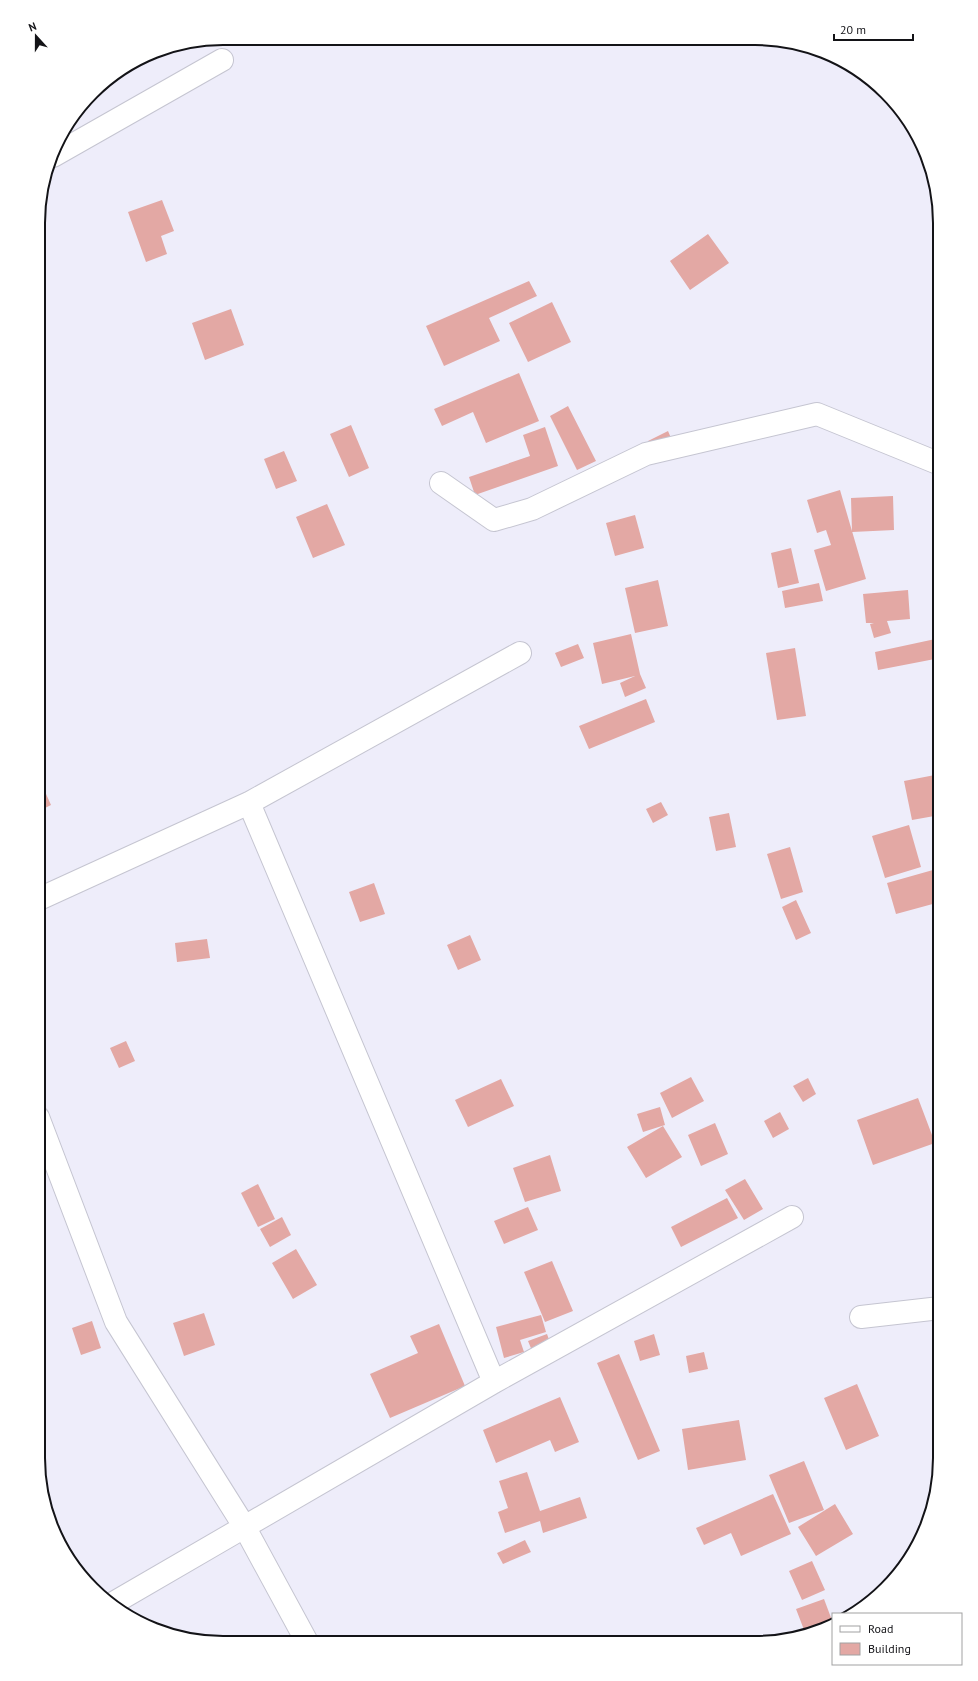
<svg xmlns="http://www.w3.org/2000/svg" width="978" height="1681" font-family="'PT Sans',sans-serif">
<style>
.building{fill:#e3a8a4}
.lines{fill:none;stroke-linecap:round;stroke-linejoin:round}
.minor-casing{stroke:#c5c5d1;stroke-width:24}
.minor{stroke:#fff;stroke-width:22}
.rim{fill:none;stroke:#131317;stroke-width:2}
</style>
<rect width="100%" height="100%" fill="#eeedfa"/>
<path class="building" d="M162,200L174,231L161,236L167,254L146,262L128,212Z
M708,234L729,263L690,290L670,261Z
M529,281L537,296L489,318L500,341L444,366L426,326Z
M552,302L571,342L528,362L509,323Z
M231,309L244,345L205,360L192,323Z
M519,373L539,421L486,443L473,412L442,426L434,409Z
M568,406L596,461L577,470L550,416Z
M351,425L369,468L349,477L330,434Z
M545,427L558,466L475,495L469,477L530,456L523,435Z
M668,431L677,452L658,462L648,441Z
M284,451L297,481L276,489L264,459Z
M840,490L866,579L826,591L814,550L831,545L826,530L817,533L807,500Z
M893,496L894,530L852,532L851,498Z
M327,504L345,545L313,558L296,517Z
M635,515L644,548L615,556L606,523Z
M791,548L799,583L778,588L771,553Z
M658,580L668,626L635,633L625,588Z
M819,583L823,601L785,608L782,591Z
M908,590L910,619L887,621L891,633L874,638L870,624L874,623H866L863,594Z
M631,634L640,674L646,688L625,697L620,683L635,676L602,684L593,643Z
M940,638V658L878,670L875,652Z
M578,644L584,658L561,667L555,653Z
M795,648L806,716L777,720L766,653Z
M646,699L655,722L589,749L579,726Z
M940,774V815L912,820L904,781Z
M42,785L51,805L39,811V786Z
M661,802L668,815L653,823L646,809Z
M729,813L736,847L716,851L709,817Z
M909,825L921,867L885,878L872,836Z
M790,847L803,892L781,899L767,854Z
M940,868V902L896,914L887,883Z
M374,883L385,914L360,922L349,892Z
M796,900L811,933L796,940L782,907Z
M470,935L481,960L458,970L447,945Z
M207,939L210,958L177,962L175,943Z
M126,1041L135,1061L119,1068L110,1048Z
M691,1077L704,1101L672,1118L660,1093Z
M808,1078L816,1094L803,1102L793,1086Z
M501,1079L514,1106L468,1127L455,1100Z
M918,1098L935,1143L873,1165L857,1120Z
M660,1107L665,1125L643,1132L637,1114Z
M780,1112L789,1129L773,1138L764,1121Z
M715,1123L728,1154L701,1166L688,1135Z
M663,1126L682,1157L646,1178L627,1147Z
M550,1155L561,1191L525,1202L513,1168Z
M38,1167L44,1179L38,1182Z
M745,1179L763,1209L744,1220L725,1190Z
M258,1184L275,1219L258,1227L241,1193Z
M727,1198L738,1218L681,1247L671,1227Z
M528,1207L538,1230L504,1244L494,1221Z
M282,1217L291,1235L270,1247L260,1229Z
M296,1249L317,1285L293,1299L272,1263Z
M552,1261L573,1311L545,1322L524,1272Z
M204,1313L215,1345L184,1356L173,1323Z
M541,1315L546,1332L520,1340L524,1352L504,1358L496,1327Z
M92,1321L101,1348L81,1355L72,1328Z
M439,1324L465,1386L390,1418L370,1374L418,1353L410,1336Z
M547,1334L553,1351L535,1358L528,1341Z
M654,1334L660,1355L640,1361L634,1341Z
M704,1352L708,1369L689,1373L686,1356Z
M619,1354L660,1451L638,1460L597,1363Z
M857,1384L879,1436L846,1450L824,1398Z
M560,1397L579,1442L555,1452L550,1440L496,1463L483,1430Z
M739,1420L746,1460L688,1470L682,1429Z
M804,1461L824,1510L789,1523L769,1475Z
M527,1472L540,1511L580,1497L587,1518L543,1533L540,1521L505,1533L498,1512L508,1508L499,1481Z
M773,1494L791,1534L741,1556L731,1533L704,1545L696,1528Z
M835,1504L853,1534L816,1556L798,1527Z
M525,1540L531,1552L503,1564L497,1553Z
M812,1561L825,1590L802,1600L789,1571Z
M824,1599L833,1623L815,1633L806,1635L796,1609Z"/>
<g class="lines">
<defs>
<path id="minor" d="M53,156L222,60
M441,483L494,520L532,509L646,454L817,414L940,464
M249,803L494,1382
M39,899L249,803L520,653
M38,1117L116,1322L244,1526L307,1642
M861,1317L940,1308
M110,1605L494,1382L792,1217"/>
</defs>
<use href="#minor" class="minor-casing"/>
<use href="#minor" class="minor"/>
</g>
<path d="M0 0H978V1681H0ZM223 45H755A178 178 0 0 1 933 223V1458A178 178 0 0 1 755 1636H223A178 178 0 0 1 45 1458V223A178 178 0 0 1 223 45Z" fill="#fff" fill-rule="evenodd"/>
<path class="rim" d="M223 45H755A178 178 0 0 1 933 223V1458A178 178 0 0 1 755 1636H223A178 178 0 0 1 45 1458V223A178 178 0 0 1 223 45Z"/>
<rect x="832" y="1613" width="130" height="52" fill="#ffffff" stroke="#a1a1a2"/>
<rect x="840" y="1626" width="20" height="6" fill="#ffffff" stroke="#a1a1a2"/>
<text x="868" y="1633" font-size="12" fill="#131317">Road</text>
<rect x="840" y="1643" width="20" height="12" fill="#e3a8a4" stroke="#a1a1a2"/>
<text x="868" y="1653" font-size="12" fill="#131317">Building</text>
<g transform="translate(36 36) rotate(339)" stroke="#ffffff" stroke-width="3" paint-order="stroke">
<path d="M0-3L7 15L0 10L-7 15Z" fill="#131317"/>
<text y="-6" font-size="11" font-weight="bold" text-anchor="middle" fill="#131317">N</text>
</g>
<path d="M834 34v6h79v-6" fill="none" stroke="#131317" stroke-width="2"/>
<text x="840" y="34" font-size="12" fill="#131317" stroke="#ffffff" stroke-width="3" paint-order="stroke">20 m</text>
</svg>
